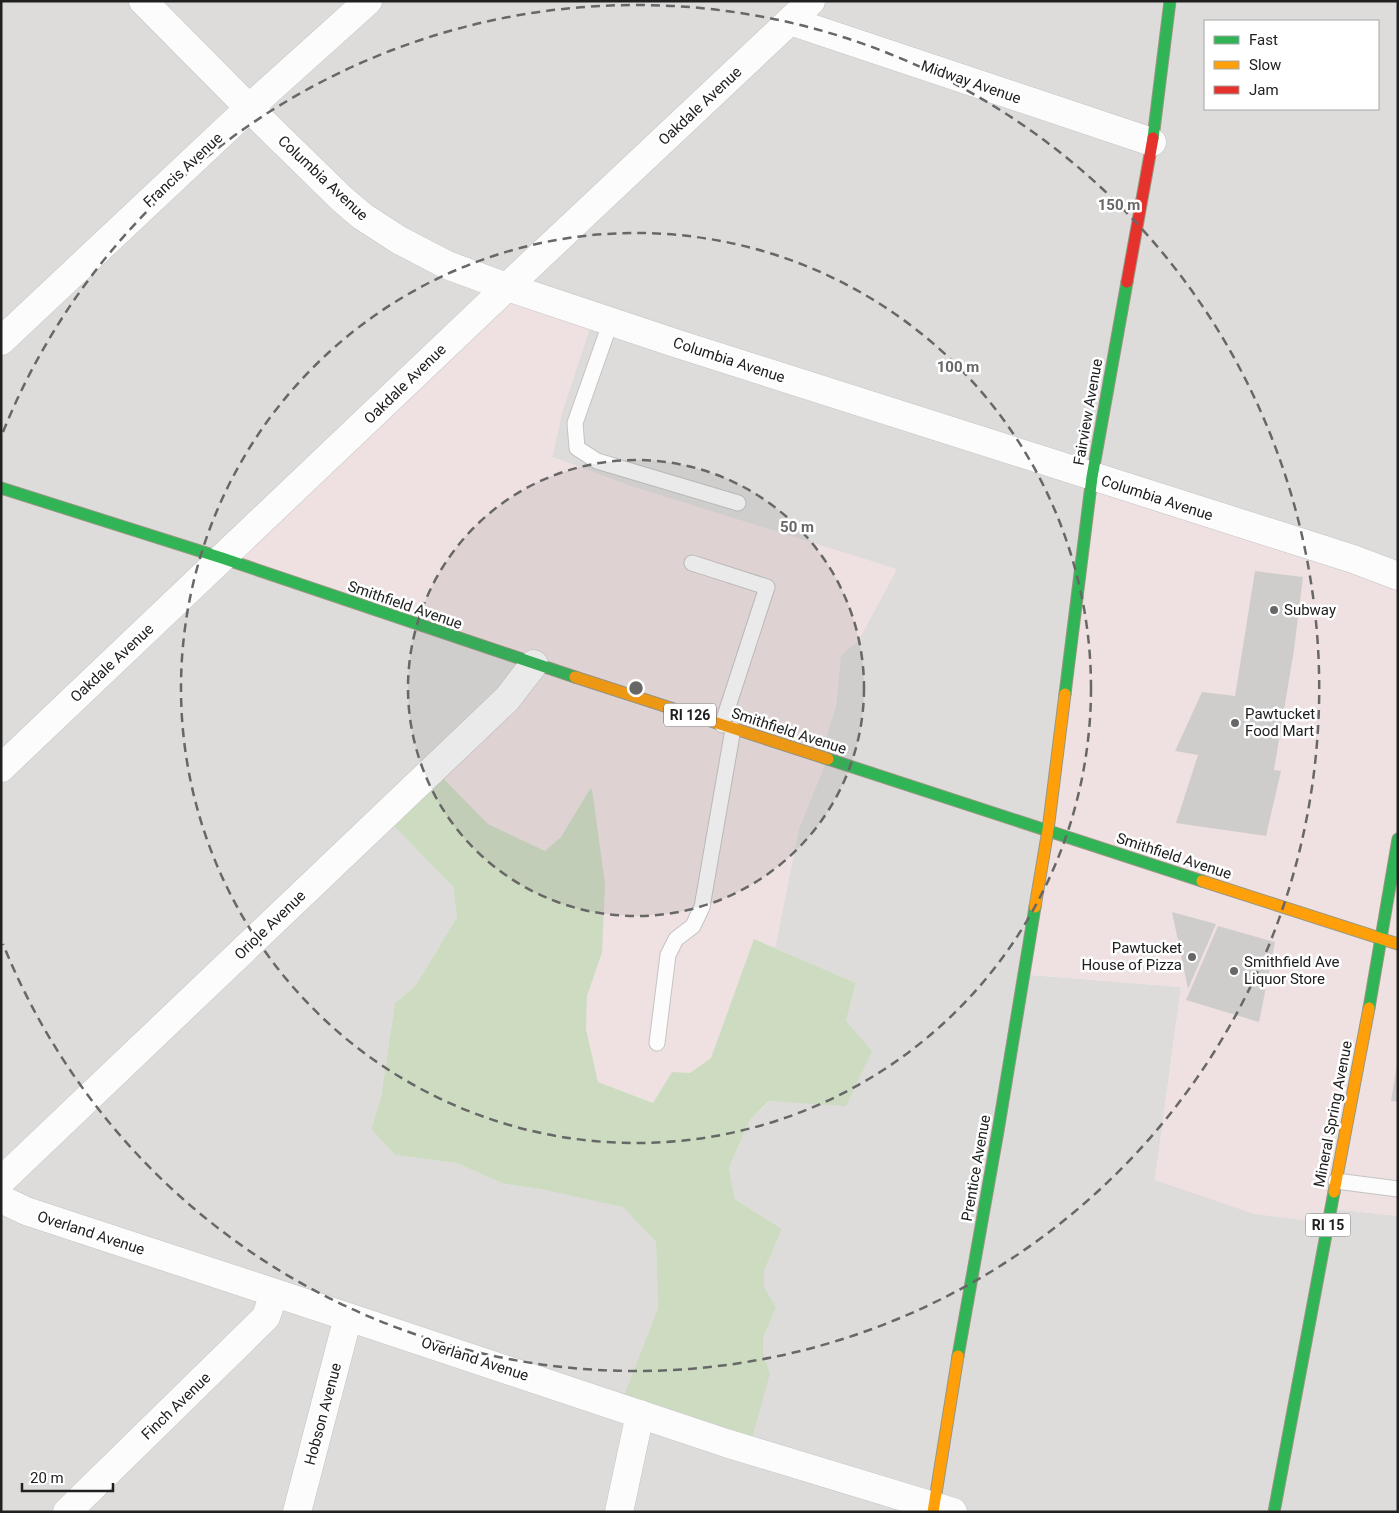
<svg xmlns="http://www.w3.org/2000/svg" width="1399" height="1513" font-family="Roboto,sans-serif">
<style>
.residential{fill:#dddcdb;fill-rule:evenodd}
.commercial{fill:#efe1e1}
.forest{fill:#cddbc1}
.building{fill:#cfcdcb}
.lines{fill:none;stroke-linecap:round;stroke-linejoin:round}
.lane-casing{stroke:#c4c3c2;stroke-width:17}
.street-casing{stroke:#c4c3c2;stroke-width:29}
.fast-casing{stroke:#989782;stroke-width:13}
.slow-casing{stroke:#989782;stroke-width:13}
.jam-casing{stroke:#989782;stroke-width:13}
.lane{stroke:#fcfcfc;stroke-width:15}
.street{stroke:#fcfcfc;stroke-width:28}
.fast{stroke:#30b455;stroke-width:11}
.slow{stroke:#ff9f0a;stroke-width:11}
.jam{stroke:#e5322d;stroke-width:11}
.ring{fill:none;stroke:#686767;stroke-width:2.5;stroke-dasharray:9 6}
.poi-dot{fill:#686767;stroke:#fff;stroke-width:2}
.labels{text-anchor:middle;stroke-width:5;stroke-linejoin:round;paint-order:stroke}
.shield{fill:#fff;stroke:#636363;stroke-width:1}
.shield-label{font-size:14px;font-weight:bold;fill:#202020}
.street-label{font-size:15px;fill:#202020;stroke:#fff}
.poi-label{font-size:15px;fill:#202020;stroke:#fff;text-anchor:start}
.centre{fill:#686767;stroke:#fff;stroke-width:2.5}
.ring-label{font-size:15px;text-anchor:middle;font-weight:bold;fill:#686767;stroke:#fff;stroke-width:5;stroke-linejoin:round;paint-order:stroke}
</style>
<rect width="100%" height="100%" fill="#eeecea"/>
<path class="residential" d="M1,1H1398V574L1031,975L1181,987L1155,1180L1334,1209L1398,1216V1512H1ZM1205,21H1378V109H1205ZM523,287L562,413L552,457L628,485L859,640L841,654L836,705L822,750L826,762L799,828L775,948L856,983L846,1021V1105L770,1101L750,1120L729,1168L735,1199L782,1229L764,1271V1287L776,1307L763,1339V1352L770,1373L623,1401L658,1308L656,1242L623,1206L540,1189L504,1184L456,1163L395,1155L371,1129L381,1097L395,1003L416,985L457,917L453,887L389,821L537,663Z"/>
<path class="commercial" d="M511,285L595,313L562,413L552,457L628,485L897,569L859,640L841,655L836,705L822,750L826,762L799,828L775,948L754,939L712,1058L690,1073H672L653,1103L598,1082L586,1029L587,996L602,953L590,788L561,837L545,851L488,824L437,772L541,670L236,562Z
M1097,490L1398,574V1216L1335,1209L1327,1223L1254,1214L1155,1180L1181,987L1031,975Z"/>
<path class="forest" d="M437,772L488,824L545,851L561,837L591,787L593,796L605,884L602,953L587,996L586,1029L598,1082L653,1103L672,1072L690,1073L711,1058L754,939L856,983L846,1021L872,1051L846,1106L769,1101L750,1120L729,1168L735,1199L782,1229L764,1271V1287L776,1307L763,1339V1352L770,1373L750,1446L622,1401L658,1308L656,1242L623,1207L540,1189L504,1184L456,1163L395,1155L371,1129L381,1097L395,1003L416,985L457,917L453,887L389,821Z"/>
<path class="building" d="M1255,571L1303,577L1294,650L1274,770L1281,771L1266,836L1176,823L1198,755L1175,751L1202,692L1235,696Z
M1172,912L1216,924L1188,989Z
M1218,926L1275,942L1259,1022L1186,1000Z
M1397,1065H1398V1102L1391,1101Z"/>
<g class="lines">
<defs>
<path id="lane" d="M611,321L575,423L577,448L597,461L738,503
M692,563L767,587L722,725
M657,1043L668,955L676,939L693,926L702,907L733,729
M1336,1181L1398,1189"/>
<path id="street" d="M143,1L249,108L342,199L362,216L399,240L447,265L507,287L675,343L1353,559L1398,576
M790,21L1152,142
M1,341L249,108L368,1
M1,768L507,287L811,1
M1,1181L507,699L534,664
M1,1199L26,1211L348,1317L726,1443L953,1512
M67,1512L266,1317L274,1293
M297,1512L348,1317
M619,1512L640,1414"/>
<path id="fast" d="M1153,138L1170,1
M1,488L222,558L575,677
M1065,694L1092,477L1127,282
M828,759L1202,881
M1369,1008L1398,839
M958,1356L998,1131L1035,907
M1274,1512L1334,1192"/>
<path id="slow" d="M575,677L828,759
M1202,881L1398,944
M1035,907L1048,830L1065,694
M1334,1192L1369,1008
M933,1512L958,1356"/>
<path id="jam" d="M1127,282L1153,138"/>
</defs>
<use href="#lane" class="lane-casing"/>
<use href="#street" class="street-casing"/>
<use href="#fast" class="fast-casing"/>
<use href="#slow" class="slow-casing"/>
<use href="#jam" class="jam-casing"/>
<use href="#lane" class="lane"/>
<use href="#street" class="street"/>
<use href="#fast" class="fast"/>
<use href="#slow" class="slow"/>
<use href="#jam" class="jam"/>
</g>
<circle cx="636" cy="688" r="228" fill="#686767" fill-opacity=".12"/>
<g class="ring">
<circle cx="636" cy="688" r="228"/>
<circle cx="636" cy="688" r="455"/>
<path d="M3 432A683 683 0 1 1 3 944"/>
</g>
<g class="poi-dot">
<circle cx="1274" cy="610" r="5"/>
<circle cx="1235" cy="723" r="5"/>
<circle cx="1192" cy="957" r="5"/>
<circle cx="1234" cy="971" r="5"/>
</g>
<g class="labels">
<g class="shield">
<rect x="664" y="703.5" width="52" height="23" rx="4"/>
<rect x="1305.5" y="1213.5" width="45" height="23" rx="4"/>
</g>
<g class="shield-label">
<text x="690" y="720">RI 126</text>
<text x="1328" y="1230">RI 15</text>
</g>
<g class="street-label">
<text transform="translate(971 82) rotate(19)" y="5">Midway Avenue</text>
<text transform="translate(700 106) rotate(-43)" y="5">Oakdale Avenue</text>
<text transform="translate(183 170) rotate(-43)" y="5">Francis Avenue</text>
<text transform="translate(323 178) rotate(43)" y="5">Columbia Avenue</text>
<text transform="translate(729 360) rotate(18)" y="5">Columbia Avenue</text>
<text transform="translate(405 384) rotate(-44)" y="5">Oakdale Avenue</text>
<text transform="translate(1088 412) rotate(-80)" y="5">Fairview Avenue</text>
<text transform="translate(1157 498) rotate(18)" y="5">Columbia Avenue</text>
<text transform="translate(405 605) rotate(19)" y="5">Smithfield Avenue</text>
<text transform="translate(112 663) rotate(-43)" y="5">Oakdale Avenue</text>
<text transform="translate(789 731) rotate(18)" y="5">Smithfield Avenue</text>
<text transform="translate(1174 856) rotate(18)" y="5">Smithfield Avenue</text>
<text transform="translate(270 925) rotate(-44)" y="5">Oriole Avenue</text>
<text transform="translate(1333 1114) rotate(-79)" y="5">Mineral Spring Avenue</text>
<text transform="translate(976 1168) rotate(-80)" y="5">Prentice Avenue</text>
<text transform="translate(91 1233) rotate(18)" y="5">Overland Avenue</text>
<text transform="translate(475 1359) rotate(18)" y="5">Overland Avenue</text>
<text transform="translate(176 1406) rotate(-44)" y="5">Finch Avenue</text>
<text transform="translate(323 1414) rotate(-75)" y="5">Hobson Avenue</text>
</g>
<g class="poi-label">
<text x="1284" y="615">Subway</text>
<text x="1245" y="719">Pawtucket<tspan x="1245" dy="17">Food Mart</tspan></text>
<text x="1182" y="953" text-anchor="end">Pawtucket<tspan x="1182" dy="17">House of Pizza</tspan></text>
<text x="1244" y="967">Smithfield Ave<tspan x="1244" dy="17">Liquor Store</tspan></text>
</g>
</g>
<circle cx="636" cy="688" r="8" class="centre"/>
<g class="ring-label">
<text x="1119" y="210">150 m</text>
<text x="958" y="372">100 m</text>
<text x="797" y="532">50 m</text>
</g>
<rect width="1399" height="1513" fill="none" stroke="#202020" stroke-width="5"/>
<rect x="1204" y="20" width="175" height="90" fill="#ffffff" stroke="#a6a6a6"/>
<rect x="1214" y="36" width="25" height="8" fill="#30b455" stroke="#a6a6a6"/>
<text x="1249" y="45" font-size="15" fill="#202020">Fast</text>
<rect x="1214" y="61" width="25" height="8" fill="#ff9f0a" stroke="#a6a6a6"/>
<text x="1249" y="70" font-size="15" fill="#202020">Slow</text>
<rect x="1214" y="86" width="25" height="8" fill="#e5322d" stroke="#a6a6a6"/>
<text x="1249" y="95" font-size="15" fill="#202020">Jam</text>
<path d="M22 1483v8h91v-8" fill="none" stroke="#202020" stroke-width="2.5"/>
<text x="30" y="1483" font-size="15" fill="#202020" stroke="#ffffff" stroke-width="4" paint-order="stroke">20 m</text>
</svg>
